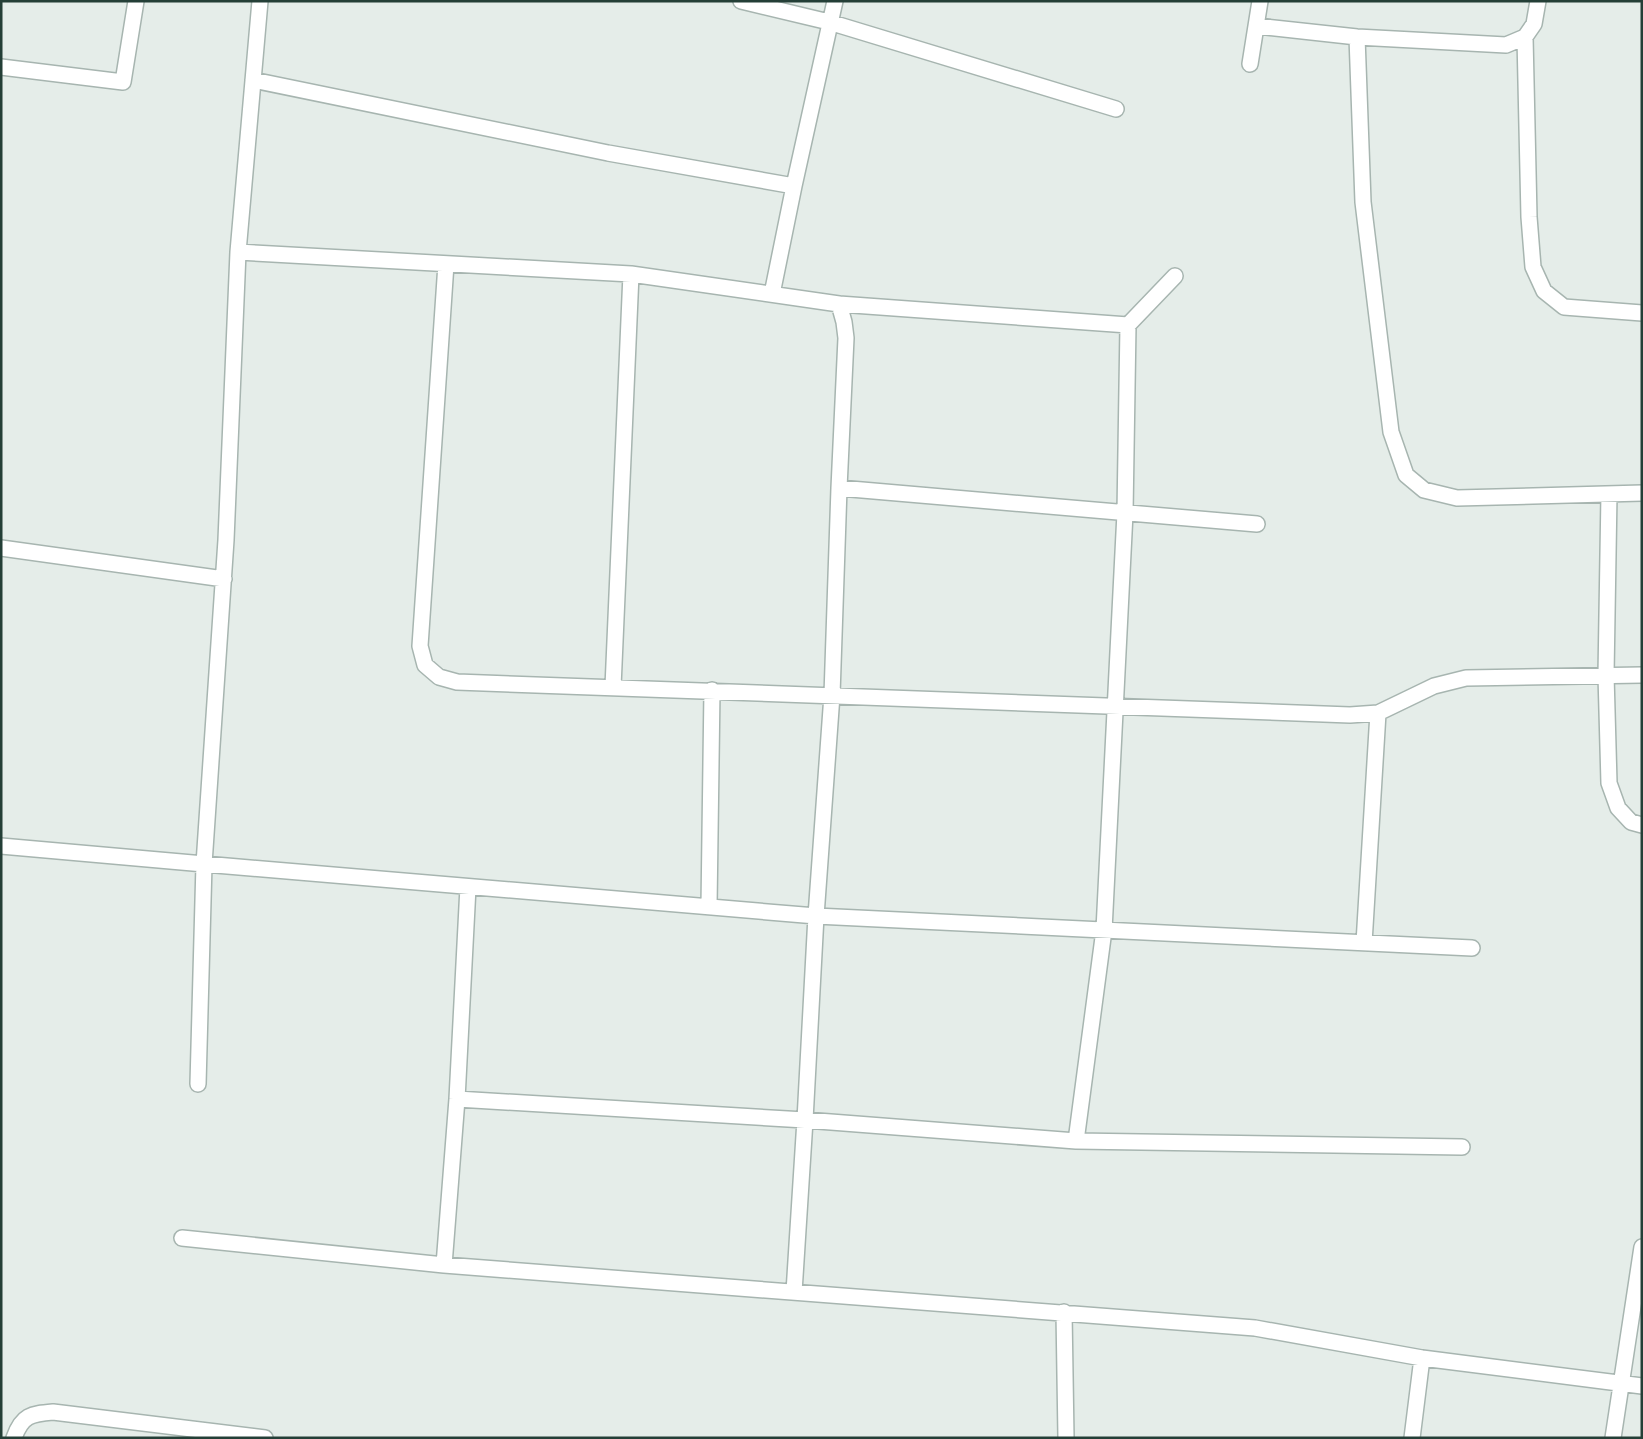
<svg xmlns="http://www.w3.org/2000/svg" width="1643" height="1439" font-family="'Sofia Sans Condensed',sans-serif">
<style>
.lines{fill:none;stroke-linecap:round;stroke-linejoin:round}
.minor-casing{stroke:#a7b5b0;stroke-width:18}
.minor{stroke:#fff;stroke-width:15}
</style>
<rect width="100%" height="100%" fill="#e5ede9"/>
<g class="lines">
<defs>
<path id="minor" d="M741,1L829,22L1116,109
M1257,26L1357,37L1506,45L1525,37L1534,24L1538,1
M1357,37L1363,202L1391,432L1406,475L1424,490L1457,498L1642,493
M1525,37L1529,217L1533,267L1544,291L1564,307L1642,313
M1250,64L1260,1
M1,67L123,82L136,1
M253,80L608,153L794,186
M238,252L631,274L839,304L844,322L846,338L839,488L832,695L816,916L805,1120L794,1292
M446,264L420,646L425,665L439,677L457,682L1350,715L1378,713L1434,686L1466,678L1642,675
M772,294L794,186L835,1
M839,304L1128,325L1175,276
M839,488L1257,524
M1609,494L1606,675L1609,783L1618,808L1631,822L1642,825
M1,548L224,579
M613,687L631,274
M1,846L204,864L816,916L1472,948
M709,907L712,690
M1364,943L1378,713
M198,1084L204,864L226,540L238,252L260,1
M457,1099L805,1120L1076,1141L1462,1147
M1076,1141L1104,930L1125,513L1128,325
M182,1238L444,1265L1255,1328L1422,1358L1642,1386
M444,1265L457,1099L468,887
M1064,1312L1066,1438
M14,1438C22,1415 31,1414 53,1412L265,1438
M1412,1438L1422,1358
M1613,1438L1642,1247"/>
</defs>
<use href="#minor" class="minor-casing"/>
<use href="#minor" class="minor"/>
</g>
<rect width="1643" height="1439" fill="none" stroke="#243f37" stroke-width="5"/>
</svg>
